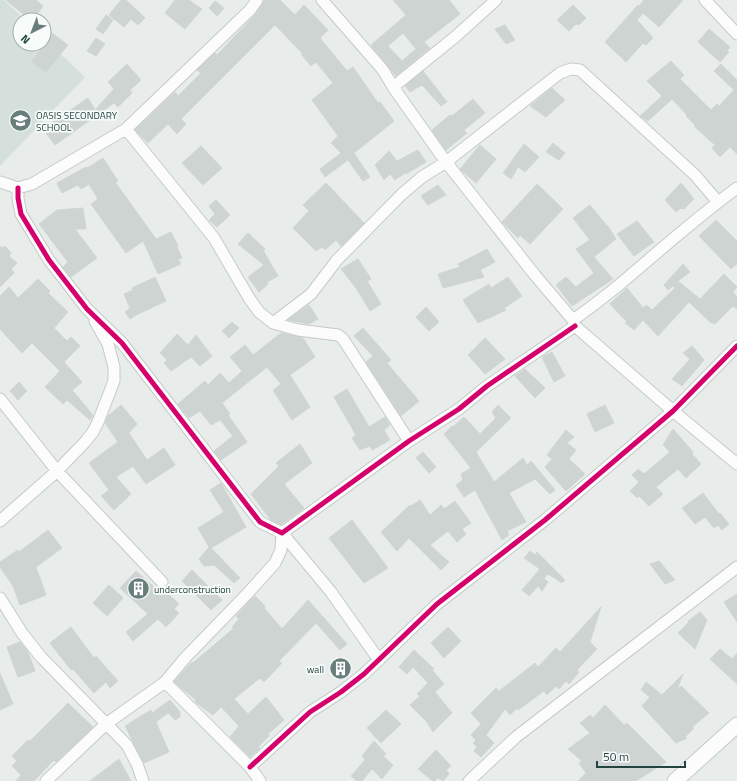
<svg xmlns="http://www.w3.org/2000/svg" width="737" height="781" font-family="'Titillium Web',sans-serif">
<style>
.built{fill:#d5dfdc}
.building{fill:#ced4d2;stroke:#d0d6d4;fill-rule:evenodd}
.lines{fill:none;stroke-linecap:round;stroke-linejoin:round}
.minor-casing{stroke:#c5cac9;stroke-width:13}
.secondary-casing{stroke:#c3cbc9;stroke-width:17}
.minor{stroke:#fcfcfc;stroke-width:11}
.secondary{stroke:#fcfcfc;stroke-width:15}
.cycleway-casing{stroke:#f7fbfa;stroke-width:8}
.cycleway{stroke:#d6006c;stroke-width:5}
.labels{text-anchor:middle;stroke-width:3.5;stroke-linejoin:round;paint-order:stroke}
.poi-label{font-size:10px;fill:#23433f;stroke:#f7fbfa;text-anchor:start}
</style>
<rect width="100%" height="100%" fill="#e8edeb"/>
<path class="built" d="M0,0H4L25,20H20V44H44V38L85,77L0,166Z"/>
<path class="building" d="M6,0H36L43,6L33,20H30Z
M121,0H126L145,18L138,25L131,19L124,27L109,15Z
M175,0H189L202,9L185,29L165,13Z
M265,0H280L295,15L304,5L328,30L320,38L347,71L353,67L378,103L380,102L394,121L354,153L370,177L363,181L348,160L325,177L320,169L341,153L331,143L338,136L312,100L333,83L316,62L311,66L301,54H303L275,25L181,119L186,124L177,134L168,124L148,143L135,130L175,92L178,96L201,73L197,70L215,53L217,55L255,15Z
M393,0H449L460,14L424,42L430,48L396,76L371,45L406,15ZM403,33L416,49L402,61L388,46Z
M644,0H683L659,27L643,13L637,20L653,38L646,45L643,43L626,62L605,42L638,5L639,6Z
M215,1L224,8L217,16L209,8Z
M573,5L586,18L579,25L576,24L569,31L557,20Z
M106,15L113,20L103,34L96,29Z
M505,25L515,40L506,44L495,29Z
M709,29L730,47L727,51L729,52L720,62L698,42Z
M52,33L68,45L46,72L32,62Z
M96,38L105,44L96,56L87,51Z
M671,61L684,75L680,79L711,110L717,104L719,106L734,90L714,71L721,64L737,80V154L730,147L720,157L712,148L715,145L696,128L694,124L686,116L687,115L672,99L648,121L640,116L662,96L647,81Z
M127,64L141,80L130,90L132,93L118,107L114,103L55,145L43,129L88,98L95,110L114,89L108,82Z
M423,71L447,102L441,106L422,85L410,92L405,86Z
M552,88L565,100L546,117L530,106Z
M473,99L485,113L464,130L467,133L446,150L432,130L450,115L452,116Z
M553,143L565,153L559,160L546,152Z
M524,144L539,157L525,172L518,167L511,179L503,173Z
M480,145L496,159L476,183L460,169Z
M201,146L222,168L203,185L182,163Z
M418,150L426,162L406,174L405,173L395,180L390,174L384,180L375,165L389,151L397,161Z
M103,158L118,181L115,182L156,239L171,232L178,246L177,247L182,258L178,259L181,264L158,274L143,241L126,253L91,204L98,199L89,184L81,189L78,185L62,193L57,183L86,167L87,168Z
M326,183L364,223L341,246L336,240L325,250L322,247L316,251L293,228L309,211L303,205Z
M681,183L694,199L684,209L681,208L676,212L665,200Z
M537,184L563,209L530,244L520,235L518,238L502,222Z
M438,185L446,195L428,205L421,196Z
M216,200L230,215L217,227L209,220L215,214L209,206Z
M590,205L607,226H608L616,239L594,257L613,279L572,306L556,285L566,277L576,287L594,273L576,249L590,240L573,218Z
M83,208L86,229H75L97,258L71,277L63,267L68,262L39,224L57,210Z
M716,220L737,241V264L731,269L699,236Z
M637,221L654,242L634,256L617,234Z
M248,233L265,249L263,250L278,276L267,282L268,284L259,292L248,277L264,265L238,244Z
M0,246L2,248L5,246L11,253L9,256L17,263L11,269L14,273L0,287Z
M487,249L495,262L480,270L484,277L443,288L438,274L460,267L458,264Z
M358,259L371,279L367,281L381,304L370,311L356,288L341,269Z
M683,264L690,272L678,281L700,299L724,274L737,287L733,292L737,297V309L733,306L715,324L710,322L689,302L658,336L643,320L634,330L625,323L627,322L610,304L627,288L643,308L646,305L652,310L675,288L673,286L668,290L664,285Z
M155,277L166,301L136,315L130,319L125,312L130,308L124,294L133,290L132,288Z
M508,277L522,296L504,308L506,310L478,323L463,300L489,284L491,288Z
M38,279L50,291L48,293L68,312L54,328L67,341L71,337L80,346L64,362L82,382L72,390L93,415L90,420L67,400L63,404L45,387L60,371L32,343L22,353L0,329V296L9,287L18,298Z
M309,305L318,319L309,324L288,320Z
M426,307L439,322L429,331L416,317Z
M232,322L239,328L229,338L222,331Z
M363,328L391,360L387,363L419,401L401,416L366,362L373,356L354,336Z
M281,333L303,338L315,357L290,375L310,407L292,420L273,390L281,384L267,367L222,403L230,414L228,415L247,442L221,460L214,451L233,436L220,420L211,425L200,411L189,418L178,404L205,381L208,385L220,373L229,383L242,371L230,357L245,345L253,355Z
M177,334L188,345L196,335L212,356L200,366L191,357L171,371L164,363L167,360L160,353Z
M485,338L505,359L485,374L468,355Z
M692,346L704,360L682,386L672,379L690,359L683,353Z
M552,352L565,376L554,382L542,357Z
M525,369L545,388L535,398L515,376Z
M19,382L27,391L18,400L10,391Z
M347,389L369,427L385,417L390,425L384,430L390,440L372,450L370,446L360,450L352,438L356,435L334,397Z
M121,405L137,424L129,433L147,460L164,448L175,465L146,484L133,466L116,477L131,494L114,510L101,496L109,490L89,463L118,442L105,423L108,416Z
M498,405L511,418L476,452L494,482L523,458L527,465L531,461L555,490L550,494L535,479L509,493L526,522L507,531L509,535L502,540L475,490L464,497L456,485L463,480L461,474L471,468L444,434L452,426L453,427L464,417L480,434L496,418L492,412Z
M605,405L614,423L595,432L587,414Z
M673,429L693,452L692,454L701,464L686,478L678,469L656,487L663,494L649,506L639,496L637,498L630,491L639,482L632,475L638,469L644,474L670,452L663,445Z
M566,430L574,437L567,443L576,450L569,459L585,474L566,491L545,467L552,459L547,455Z
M300,444L312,463L284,484L304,508L281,525L271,520L251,494L279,466L276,463Z
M423,452L436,467L429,473L416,458Z
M221,483L246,527L211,548L240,578L234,583L214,565L204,566L199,559L209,547L198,528L224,512L210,490Z
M703,493L719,514L720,513L729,524L722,530L718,525L714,528L705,517L695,524L682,508Z
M420,500L430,515L441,505L444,509L455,501L471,523L462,529L466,534L457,542L448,531L430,545L449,562L441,570L409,538L397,551L381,532L410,505L411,506Z
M352,520L388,568L364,583L329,538Z
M48,530L62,548L36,567L46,595L20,605L13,586L0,567V562L18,550L19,552Z
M530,551L535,555L537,552L565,580L562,583L548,574L544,578L548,582L542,591L538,586L529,596L522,590L540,569L524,558Z
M659,561L675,580L665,584L650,564Z
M192,570L222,600L211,610L182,581Z
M136,571L162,594L165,591L179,604L174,609L179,613L166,627L158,619L133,641L126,632L148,614L120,588Z
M109,585L123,598L107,616L93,603Z
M737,594V622L724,602Z
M255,596L265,606L264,608L282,629L308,600L347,644L340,650L316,623L279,661L282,663L264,682L260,678L234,699L248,714L266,697L284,720L268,734L269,736L258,747L260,748L250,757L230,737L239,726L221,707L213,715L195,702L196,700L174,682L192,662L193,663L234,628L232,627L239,619L236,616Z
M601,607L590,642L597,649L577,670L579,672L569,684L566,681L559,689L556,686L547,695L544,691L518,710L517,708L510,715L505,709L486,735L494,743L481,757L474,751L477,747L473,743L476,740L471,735L481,724L471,713L496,688L499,691L535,663L538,667L556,648L560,652Z
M700,612L707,620L695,649L678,633L689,622L688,621Z
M71,627L94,658L96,656L118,681L110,688L106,682L94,693L73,669L71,670L50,643Z
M448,627L461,641L444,658L431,643Z
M20,642L28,652L35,671L18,677L7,647Z
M720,649L732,659L737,653V684L710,659Z
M414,650L434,669L432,670L444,684L435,692L452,713L433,732L427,722L410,705L420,696L417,694L428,683L413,667L407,674L399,667Z
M0,673L13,704L0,710Z
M683,674L677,690L681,686L709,713L692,727L694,728L685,737L687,738L676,743L642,706L650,697L641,690L646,682L662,695Z
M170,700L180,712V717L175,720L168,713L156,722L169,752L144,763L125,726L151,710L152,713Z
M68,703L93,727L56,762L54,760L34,781H16L21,775L12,766L17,761L12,756L28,740L30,741Z
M605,705L624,725L627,723L666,762L636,781H578L586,773L579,763L582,761L568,749L590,733L580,723L590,715L593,718Z
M386,710L401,724L381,743L367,728Z
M374,741L386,754L383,756L393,765L382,779L372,769L362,781H357L351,776L365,760L362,756Z
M436,750L451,766L446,770L449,774L443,781L438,778L435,781H433L418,769Z
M119,759L131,781H90Z"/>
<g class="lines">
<defs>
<path id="minor" d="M322,0L383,70L393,87L446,162L534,274L573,320L575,326L673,411L737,464
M705,0L737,34
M393,87L455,37L496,0
M126,129L214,238L249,298L259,312L273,323L298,330L338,335L343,339L409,441
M0,182L18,188L32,184L126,129L250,10L257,0
M18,188V198L21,214L49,260L87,309L122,343L260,522L282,533L409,441L459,409L487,386L575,326
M573,320C589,309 604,297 619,285C658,252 696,218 737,188
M273,323L311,294L337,260L402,194L422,177L446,162L560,73L571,69L580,70L695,175L718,202
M0,399L57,471L162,582
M0,521L57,471L85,442L93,432L98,422L114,381V367L108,344L95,321
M282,533L331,592L379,660
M0,598L22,633L41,657L127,745L137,764L143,781
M165,682L250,767L260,781
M250,767L310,712L341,692L364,674L437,604L545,520L673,411L737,346
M46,781L106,724L165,682L185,658L248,593L275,563L281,550L282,533
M469,781L516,737L737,567"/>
<path id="secondary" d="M675,781L737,725"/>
</defs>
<use href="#minor" class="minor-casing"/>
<use href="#secondary" class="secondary-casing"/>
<use href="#minor" class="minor"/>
<use href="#secondary" class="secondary"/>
<defs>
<path id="cycleway" d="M18,188V198L21,214L49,260L87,309L122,343L260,522L282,533L409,441L459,409L487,386L575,326
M250,767L310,712L341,692L364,674L437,604L545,520L673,411L737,346"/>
</defs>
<use href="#cycleway" class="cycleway-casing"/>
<use href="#cycleway" class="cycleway"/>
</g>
<defs>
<symbol id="school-disc" viewBox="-11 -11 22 22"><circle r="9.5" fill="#687e7b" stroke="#f7fbfa"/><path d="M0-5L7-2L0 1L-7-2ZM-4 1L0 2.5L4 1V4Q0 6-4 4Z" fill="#fff"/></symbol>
<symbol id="building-disc" viewBox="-11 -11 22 22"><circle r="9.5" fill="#687e7b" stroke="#f7fbfa"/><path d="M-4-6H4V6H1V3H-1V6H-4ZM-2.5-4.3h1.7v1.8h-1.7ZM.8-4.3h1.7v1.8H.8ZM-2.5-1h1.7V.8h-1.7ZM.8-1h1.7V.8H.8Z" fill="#fff"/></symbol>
</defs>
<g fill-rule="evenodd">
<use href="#school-disc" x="8" y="108" width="25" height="25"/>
<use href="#building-disc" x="126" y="576" width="25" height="25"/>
<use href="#building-disc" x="328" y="656" width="25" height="25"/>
</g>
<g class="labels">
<g class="poi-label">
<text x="36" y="119">OASIS SECONDARY<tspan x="36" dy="12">SCHOOL</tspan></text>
<text x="154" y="593">underconstruction</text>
<text x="324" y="673" text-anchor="end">wall</text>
</g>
</g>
<g transform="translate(32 32) rotate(222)"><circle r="19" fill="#f7fbfa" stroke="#a2b1af"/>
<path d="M0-3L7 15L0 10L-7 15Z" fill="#687e7b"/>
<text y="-6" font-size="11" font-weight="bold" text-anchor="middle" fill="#23433f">N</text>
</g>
<path d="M597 761v6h88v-6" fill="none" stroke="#23433f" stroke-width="2"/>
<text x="603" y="761" font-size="12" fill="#23433f" stroke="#f7fbfa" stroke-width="3" paint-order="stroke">50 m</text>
</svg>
